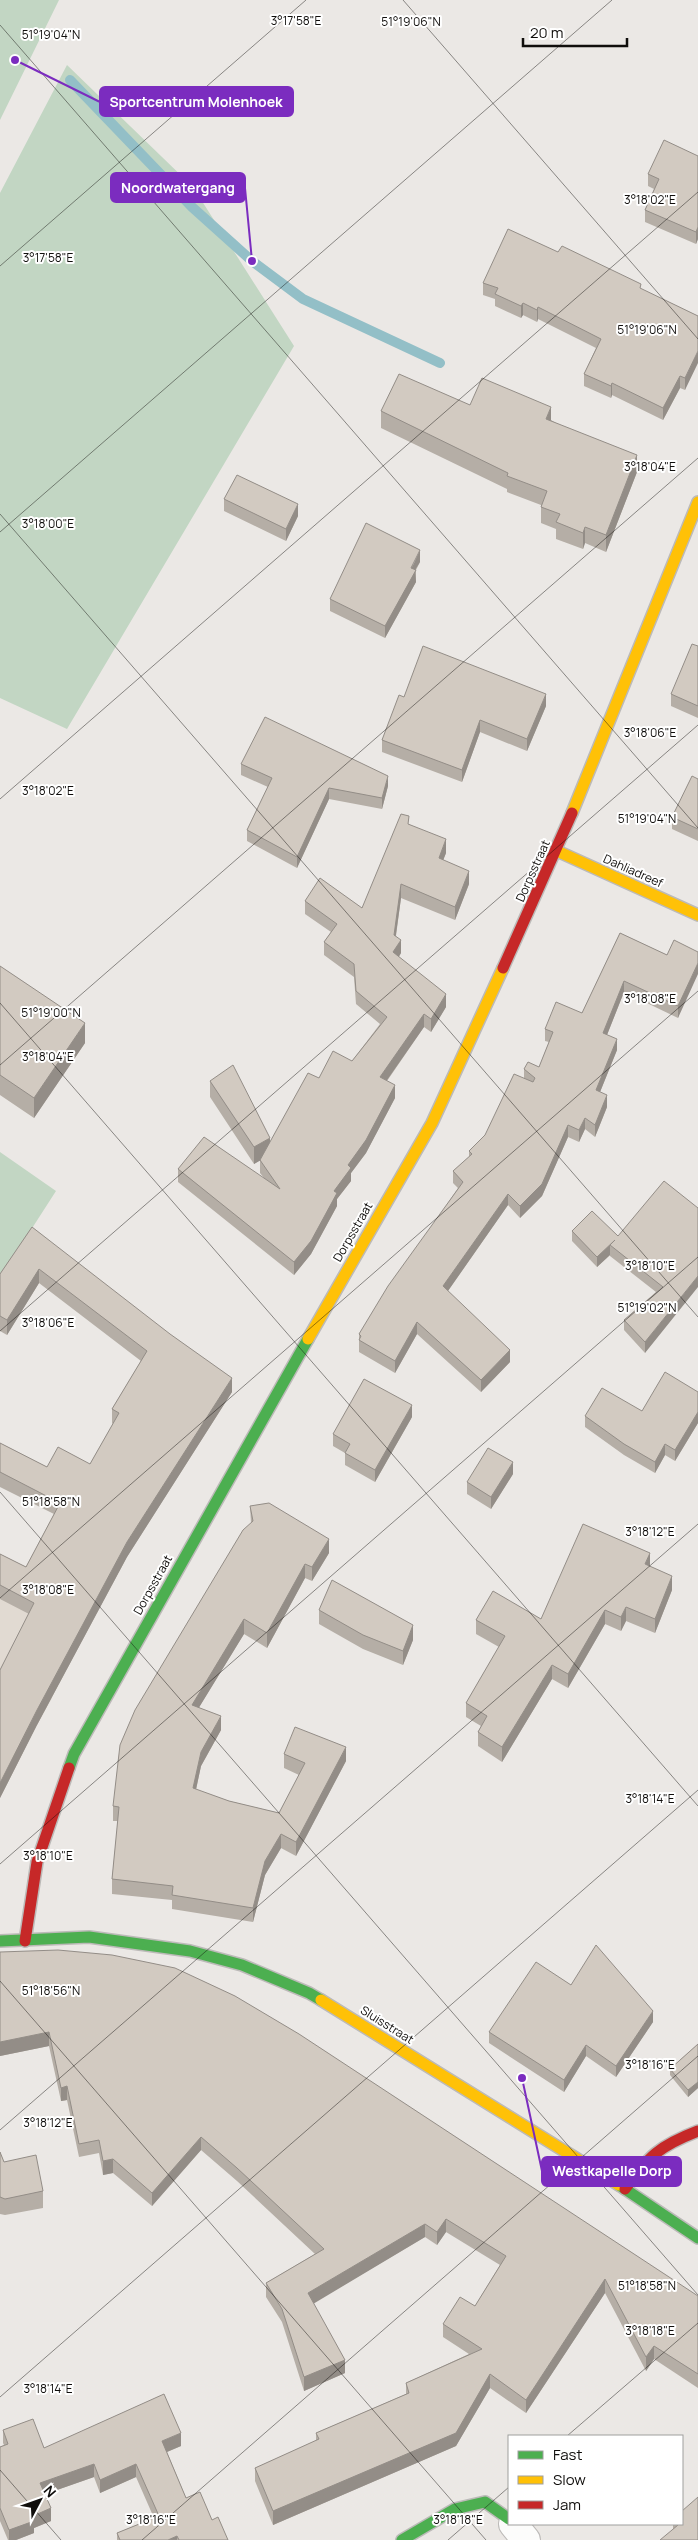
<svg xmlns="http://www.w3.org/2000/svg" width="698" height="2540" font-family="Manrope,sans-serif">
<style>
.built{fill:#e1dad2}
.green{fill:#c2d6c3}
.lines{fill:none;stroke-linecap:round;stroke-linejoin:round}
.stream{stroke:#93bfc7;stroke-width:10}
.street-casing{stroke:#bcbab8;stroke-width:30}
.fast-casing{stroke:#bcbab8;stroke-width:14}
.slow-casing{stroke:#bcbab8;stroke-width:14}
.jam-casing{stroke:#bcbab8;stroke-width:14}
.street{stroke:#fcfcfb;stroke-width:28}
.fast{stroke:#4caf50;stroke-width:11}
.slow{stroke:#ffc107;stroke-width:11}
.jam{stroke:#c62828;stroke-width:11}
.wall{fill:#b5aea6}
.shaded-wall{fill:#938d87}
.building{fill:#d2cac1;stroke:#938d87}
.ticks{fill:none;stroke:#100e0c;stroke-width:1;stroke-opacity:0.45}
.labels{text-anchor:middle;stroke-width:4;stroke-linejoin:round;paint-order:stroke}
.street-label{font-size:12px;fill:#100e0c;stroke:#fff}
.ticks-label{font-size:12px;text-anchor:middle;fill:#100e0c;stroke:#fff;stroke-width:4;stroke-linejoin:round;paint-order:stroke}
.leader{fill:none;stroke:#7b2cbf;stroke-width:2}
.callout-dot{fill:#7b2cbf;stroke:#fff;stroke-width:2}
.callout{fill:#7b2cbf;stroke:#7b2cbf;stroke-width:2}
.callout-label{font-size:14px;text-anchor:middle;font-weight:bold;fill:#fff}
</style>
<rect width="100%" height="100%" fill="#ebe8e5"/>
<path class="built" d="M0,1568L72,1606L6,1673L52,1698L37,1725L0,1726Z"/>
<path class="green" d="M0,0H59L0,120Z
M67,65L193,187L294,346L67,729L0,698V193Z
M0,1152L56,1191L0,1278Z"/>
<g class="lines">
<path class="stream" d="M70,80L192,207L252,261L303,299L440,363"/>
<defs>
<path id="street" d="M513,2524L526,2540"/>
<path id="fast" d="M69,1768L74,1754L308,1339
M0,1941L89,1937L190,1951L242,1965L309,1993L321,2000
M619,2185L698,2238
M402,2540L455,2509L485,2502L509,2519"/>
<path id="slow" d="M572,813L698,502
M557,851L698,915
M308,1339L432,1123L503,968
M321,2000L619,2185"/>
<path id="jam" d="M503,968L572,813
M25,1941L37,1862L69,1768
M625,2189C649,2156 659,2146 698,2131"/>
</defs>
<use href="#street" class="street-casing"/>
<use href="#fast" class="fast-casing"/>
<use href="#slow" class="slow-casing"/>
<use href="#jam" class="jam-casing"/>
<use href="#street" class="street"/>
<use href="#fast" class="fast"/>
<use href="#slow" class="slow"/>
<use href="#jam" class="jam"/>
</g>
<path class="wall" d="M698,156V239L696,244L645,222V210L654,189L648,186V174Z
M558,252L641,289L698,316L685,390L680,388L663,420L612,395L611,398L584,386V374L596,348L538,319L537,322L523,315L521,318L495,306V299L483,295V283Z
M470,405L551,420L637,472L606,552L585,543L583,549L556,539V529L541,523V505L507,492V489L381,428V411Z
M224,499L298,516L286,541L224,511Z
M420,562L416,570V582L385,638L330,611V599Z
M698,646V718L671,706V694Z
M404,697L546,706L527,751L480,732L462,782L382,752V740Z
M241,764L388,786L382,809L329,799L297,868L247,841V830L268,787L241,775Z
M698,779V841L672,829V817Z
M409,824L446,853L443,860L469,884L455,920L401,898L396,936L401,953L399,957L446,1007L431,1032L424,1027L387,1081L395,1098L366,1153L351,1173V1181L337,1199V1206L311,1254L294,1275L178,1182V1169L264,1178L260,1173V1160L254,1164L210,1097V1081L270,1142L319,1078L352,1061L380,1024L356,1004L354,977L324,955V942L331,932L305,914V901L362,908Z
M620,933L667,955L698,952L678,1018L624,992L607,1035L617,1050L600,1092L607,1107L595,1137L585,1129L579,1142L568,1137L542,1196L520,1218L508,1205L448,1291L510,1362L481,1392L417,1334L395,1373L359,1352V1334L458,1188L453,1183V1171L469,1157V1151L485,1135L524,1078V1069L539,1067L549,1042L545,1041V1029L582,1013Z
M0,966L85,1043L34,1118L0,1095Z
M698,1208L645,1353L624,1330V1320L656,1292L610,1256V1255L597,1267L572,1241V1231L618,1236Z
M32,1227L232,1392L127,1557L37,1725L0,1798V1670L29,1614L0,1599V1554L26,1567L54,1514L0,1487V1443L47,1467L90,1464L113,1424L112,1423V1409L141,1361L39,1283L7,1335L0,1331V1274Z
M698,1392V1423L675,1461L665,1455L655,1473L624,1455L585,1427V1416L642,1411Z
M412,1417L375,1482L345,1465V1453L333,1446V1434Z
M513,1474L491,1509L467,1494V1482Z
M250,1506L329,1553L312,1581L305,1578L267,1648L244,1634L199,1707L221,1730L201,1766L196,1790L229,1801L279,1813L299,1775L284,1768V1754L346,1761L296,1856L281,1848L265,1875L253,1922L172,1909V1900L112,1894V1879L118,1821H113V1806L251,1523Z
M650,1566L672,1590L655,1633L626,1621L621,1631L605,1624L568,1688L552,1679L502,1762L478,1746V1732L481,1726L466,1717V1703L499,1647L476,1634V1620L541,1619Z
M319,1610L413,1640L403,1665L363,1649L319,1624Z
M0,1952L698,2296V2388L654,2359L646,2371L605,2293L526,2413L490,2388L456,2446L273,2525L255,2481V2468L316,2441V2433L406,2394V2383L469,2354L443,2337V2324L475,2306L500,2265L446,2232L437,2245L425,2237L313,2303L345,2373L304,2391L282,2322L266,2297V2283L315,2254L237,2181L201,2150L152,2206L113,2173L103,2175L99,2153L79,2157L67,2100L61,2101L49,2046L0,2056Z
M571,1985L653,2022L616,2077L586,2056L564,2092L489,2043V2032Z
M698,2044V2088L688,2097L670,2075V2069Z
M0,2152L4,2162L43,2191V2208L5,2215L0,2214Z
M3,2430L44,2448L181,2446L167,2452L186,2498L212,2520L228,2540H117V2533L154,2518L136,2477L100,2493L94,2477L45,2494L51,2521L34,2528V2533L16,2540H8L0,2521V2447L4,2445L3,2443Z
M673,2524H682L698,2540L673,2530Z"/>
<path class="shaded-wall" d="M698,227V239L696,244V232Z
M523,303V315L521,318V306Z
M538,307V319L537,322V310Z
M698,351V363L685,390V378Z
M680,376V388L663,420V408Z
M612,383V395L611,398V386Z
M551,407V423L546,419Z
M637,455V472L606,552V535Z
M298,504V516L286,541V529Z
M585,527V543L583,549V533Z
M420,550V562L415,570L416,582L385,638V626Z
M546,694V706L527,751V739Z
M480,720V732L462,782V770Z
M388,776V786L382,809V798Z
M329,788V799L297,868V857Z
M446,839V853L439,871V858Z
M469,871V884L455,920V907Z
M401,884V898L394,948V935Z
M401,940V953L393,965V952Z
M698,963V974L678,1018V1006Z
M624,981V992L603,1045V1033Z
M446,994V1007L431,1032V1019Z
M424,1014V1027L380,1090V1077Z
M85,1023V1043L34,1118V1098Z
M617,1039V1050L596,1102V1090Z
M395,1085V1098L366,1153L351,1173V1181L337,1199V1206L311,1254L294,1275V1262L334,1191L348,1165Z
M607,1095V1107L595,1137V1125Z
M585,1118V1129L579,1142V1130Z
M568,1125V1137L542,1196L520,1218V1206Z
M270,1138V1155L254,1164V1147Z
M508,1194V1205L443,1298V1286Z
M615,1240L610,1245V1255L597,1267V1257Z
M39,1269V1283L7,1335V1320Z
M698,1276V1287L645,1353V1342Z
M417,1322V1334L395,1373V1361Z
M510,1350V1362L481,1392V1380Z
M232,1378V1392L127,1557L37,1725L0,1798V1783L37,1710L127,1542Z
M412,1405V1417L375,1482V1470Z
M698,1412V1423L675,1461V1450Z
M665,1444V1455L655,1473V1462Z
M513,1462V1474L491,1509V1497Z
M329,1539V1553L312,1581V1567Z
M650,1553V1567L645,1564Z
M305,1564V1578L267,1648V1633Z
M672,1576V1590L655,1633V1619Z
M626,1607V1621L621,1631V1617Z
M605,1610V1624L568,1688V1674Z
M244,1619V1634L192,1719V1705Z
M413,1625V1640L403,1665V1651Z
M552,1665V1679L502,1762V1747Z
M221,1716V1730L201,1766L193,1803V1788L201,1752Z
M346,1747V1761L296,1856V1842Z
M281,1834V1848L265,1875L253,1922V1908L265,1861Z
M653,2011V2022L616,2077V2066Z
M49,2032V2046L0,2056V2042Z
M586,2045V2056L564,2092V2080Z
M698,2082V2088L688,2097V2090Z
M67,2086V2100L61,2101V2088Z
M201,2137V2150L152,2206V2193Z
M113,2159V2173L103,2175V2161Z
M446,2219V2232L437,2245V2232Z
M425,2224V2237L308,2307V2293Z
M605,2279V2293L526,2413V2400Z
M654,2346V2359L646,2371V2357Z
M345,2360V2373L304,2391V2377Z
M490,2374V2388L456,2446L273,2525V2511Z
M181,2433V2446L162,2454V2441Z
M94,2464V2477L40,2496V2483Z
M136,2464V2477L100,2493V2480Z
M51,2508V2521L34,2528V2533L16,2540H9V2530L33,2516Z
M177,2536V2540H168Z"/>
<path class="building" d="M664,140L698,156V227L696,232L645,210L659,179L648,174Z
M508,229L558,252L562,246L641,284L640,288L698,316V351L685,378L680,376L663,408L612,383L611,386L584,374L601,339L538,307L537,310L523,303L521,306L495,294L498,288L483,283Z
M399,374L470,405L482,378L551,407L546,419L637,455L606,535L585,527L583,533L556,522L560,514L541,507L547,491L507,476L508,473L381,411Z
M237,475L298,504L286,529L224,499Z
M366,523L420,550L411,568L416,570L385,626L330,599Z
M692,644L698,646V706L671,694Z
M423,646L546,694L527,739L480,720L462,770L382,740L399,695L404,697Z
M265,717L388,776L382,798L329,788L297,857L247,830L272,778L241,764Z
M692,776L698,779V829L672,817Z
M401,814L409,816L408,824L446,839L439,858L469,871L455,907L401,884L394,935L401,940L393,952L446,994L431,1019L424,1014L380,1077L395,1085L366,1140L348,1165L351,1168L334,1191L337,1193L311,1241L294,1262L178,1169L204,1137L280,1189L260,1160L308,1073L319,1078L333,1051L352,1061L387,1017L356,991L354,964L324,942L337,924L305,901L320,878L362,908Z
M620,933L667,955L674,940L698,952V963L678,1006L624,981L603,1033L617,1039L596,1090L607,1095L595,1125L585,1118L579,1130L568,1125L542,1184L520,1206L508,1194L443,1286L510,1350L481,1380L417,1322L395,1361L359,1340L361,1336L359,1334L388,1286L463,1182L453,1171L472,1154L469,1151L485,1135L514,1074L533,1082L535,1078L524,1069L528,1062L539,1067L553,1032L545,1029L556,1002L582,1013Z
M0,966L85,1023L34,1098L0,1075Z
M233,1065L270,1138L254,1147L210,1081Z
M664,1181L698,1208V1276L645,1342L624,1320L663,1287L610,1245L615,1240L597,1257L572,1231L592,1211L618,1236Z
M32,1227L170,1334L232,1378L127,1542L37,1710L0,1783V1670L34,1603L0,1585V1554L26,1567L60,1503L0,1472V1443L47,1467L58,1447L90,1464L119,1413L112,1409L147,1351L39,1269L7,1320L0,1316V1274Z
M665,1372L698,1392V1412L675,1450L665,1444L655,1462L624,1444L585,1416L602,1388L642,1411Z
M364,1379L412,1405L375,1470L345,1453L350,1444L333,1434Z
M488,1448L513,1462L491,1497L467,1482Z
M269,1503L329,1539L312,1567L305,1564L267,1633L244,1619L192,1705L221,1716L201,1752L193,1788L229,1801L279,1813L305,1763L284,1754L295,1727L346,1747L296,1842L281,1834L265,1861L253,1908L172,1895L173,1886L112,1879L119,1807L113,1806L120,1745L135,1710L243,1530L253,1521L250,1506Z
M583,1524L650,1553L645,1564L672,1576L655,1619L626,1607L621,1617L605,1610L568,1674L552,1665L502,1747L478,1732L487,1716L466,1703L505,1636L476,1620L493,1591L541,1619Z
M332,1580L413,1625L403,1651L363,1635L319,1610Z
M596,1945L653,2011L616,2066L586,2045L564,2080L489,2032L536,1962L571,1985Z
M58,1950L112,1955L175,1968L235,1996L299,2034L698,2296V2374L654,2346L646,2357L605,2279L526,2400L490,2374L456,2433L273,2511L255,2468L319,2439L316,2433L409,2393L406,2383L482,2349L443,2324L460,2297L475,2306L506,2256L446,2219L437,2232L425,2224L308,2293L345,2360L304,2377L282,2309L266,2283L324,2249L237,2168L201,2137L152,2193L113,2159L103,2161L99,2140L79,2144L67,2086L61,2088L49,2032L0,2042V1952Z
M698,2044V2082L688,2090L670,2069Z
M0,2152L4,2162L36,2155L43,2191L5,2199L0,2197Z
M164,2394L181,2433L162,2441L186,2498L200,2492L212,2520L218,2517L228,2540H179L177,2536L168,2540H120L117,2533L159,2516L136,2464L100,2480L94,2464L40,2483L51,2508L33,2516L34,2521L9,2530L0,2508V2447L8,2444L3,2430L33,2419L44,2448Z
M698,2497V2540H660L678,2525L677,2524H682V2511Z"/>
<path class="ticks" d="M403,0L698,339M0,25L698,828M0,266L306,0M0,514L698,1317M0,532L612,0M0,799L698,192M0,1003L698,1806M0,1065L698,458M0,1331L698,725M0,1492L698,2295M0,1598L698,991M0,1864L698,1257M0,1981L486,2540M0,2130L698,1524M0,2397L698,1790M567,2436L698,2323M0,2470L61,2540M142,2540L698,2056M448,2540L509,2487"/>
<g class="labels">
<g class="street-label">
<text transform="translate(533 871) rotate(-66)" y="4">Dorpsstraat</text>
<text transform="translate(633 871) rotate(24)" y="4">Dahliadreef</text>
<text transform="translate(353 1232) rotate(-60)" y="4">Dorpsstraat</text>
<text transform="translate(153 1585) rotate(-61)" y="4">Dorpsstraat</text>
<text transform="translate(387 2025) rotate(32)" y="4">Sluisstraat</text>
</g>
</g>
<g class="ticks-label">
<text x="296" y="25">3°17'58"E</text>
<text x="411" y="26">51°19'06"N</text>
<text x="51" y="39">51°19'04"N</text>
<text x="650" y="204">3°18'02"E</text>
<text x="48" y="262">3°17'58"E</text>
<text x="647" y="334">51°19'06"N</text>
<text x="650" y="471">3°18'04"E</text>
<text x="48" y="528">3°18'00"E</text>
<text x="650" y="737">3°18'06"E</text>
<text x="48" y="795">3°18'02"E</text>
<text x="647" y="823">51°19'04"N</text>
<text x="650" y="1003">3°18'08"E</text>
<text x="51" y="1017">51°19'00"N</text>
<text x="48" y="1061">3°18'04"E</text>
<text x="650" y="1270">3°18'10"E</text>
<text x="647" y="1312">51°19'02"N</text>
<text x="48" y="1327">3°18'06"E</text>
<text x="51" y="1506">51°18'58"N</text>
<text x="650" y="1536">3°18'12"E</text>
<text x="48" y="1594">3°18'08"E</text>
<text x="650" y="1803">3°18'14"E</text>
<text x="48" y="1860">3°18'10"E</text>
<text x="51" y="1995">51°18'56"N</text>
<text x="650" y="2069">3°18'16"E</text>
<text x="48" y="2127">3°18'12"E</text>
<text x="647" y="2290">51°18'58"N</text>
<text x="650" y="2335">3°18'18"E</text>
<text x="48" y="2393">3°18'14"E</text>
<text x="151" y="2524">3°18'16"E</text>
<text x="458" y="2524">3°18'18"E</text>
</g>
<path class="leader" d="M15 60L100 102M252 261L245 188M522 2078L542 2171"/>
<g class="callout-dot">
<circle cx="15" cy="60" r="5"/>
<circle cx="252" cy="261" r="5"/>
<circle cx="522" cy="2078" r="5"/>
</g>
<g class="callout">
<rect x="100" y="87" width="193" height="29" rx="5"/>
<rect x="111" y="173" width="134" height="29" rx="5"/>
<rect x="542" y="2157" width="139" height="29" rx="5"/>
</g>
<g class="callout-label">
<text x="196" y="107">Sportcentrum Molenhoek</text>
<text x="178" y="193">Noordwatergang</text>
<text x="612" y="2176">Westkapelle Dorp</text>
</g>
<rect x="508" y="2435" width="175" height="90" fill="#ffffff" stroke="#9f9f9e"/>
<rect x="518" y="2451" width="25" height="8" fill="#4caf50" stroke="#9f9f9e"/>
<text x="553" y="2460" font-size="15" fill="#100e0c">Fast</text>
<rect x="518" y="2476" width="25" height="8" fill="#ffc107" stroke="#9f9f9e"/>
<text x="553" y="2485" font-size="15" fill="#100e0c">Slow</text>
<rect x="518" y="2501" width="25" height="8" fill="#c62828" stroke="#9f9f9e"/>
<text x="553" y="2510" font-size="15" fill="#100e0c">Jam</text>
<g transform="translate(40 2500) rotate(49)" stroke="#ffffff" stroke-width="4" paint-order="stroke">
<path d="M0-4L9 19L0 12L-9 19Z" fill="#100e0c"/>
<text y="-8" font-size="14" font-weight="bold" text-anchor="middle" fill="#100e0c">N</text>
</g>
<path d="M523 38v8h104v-8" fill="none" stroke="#100e0c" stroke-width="2.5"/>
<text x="530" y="38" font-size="15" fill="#100e0c" stroke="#ffffff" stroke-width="4" paint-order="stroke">20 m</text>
</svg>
